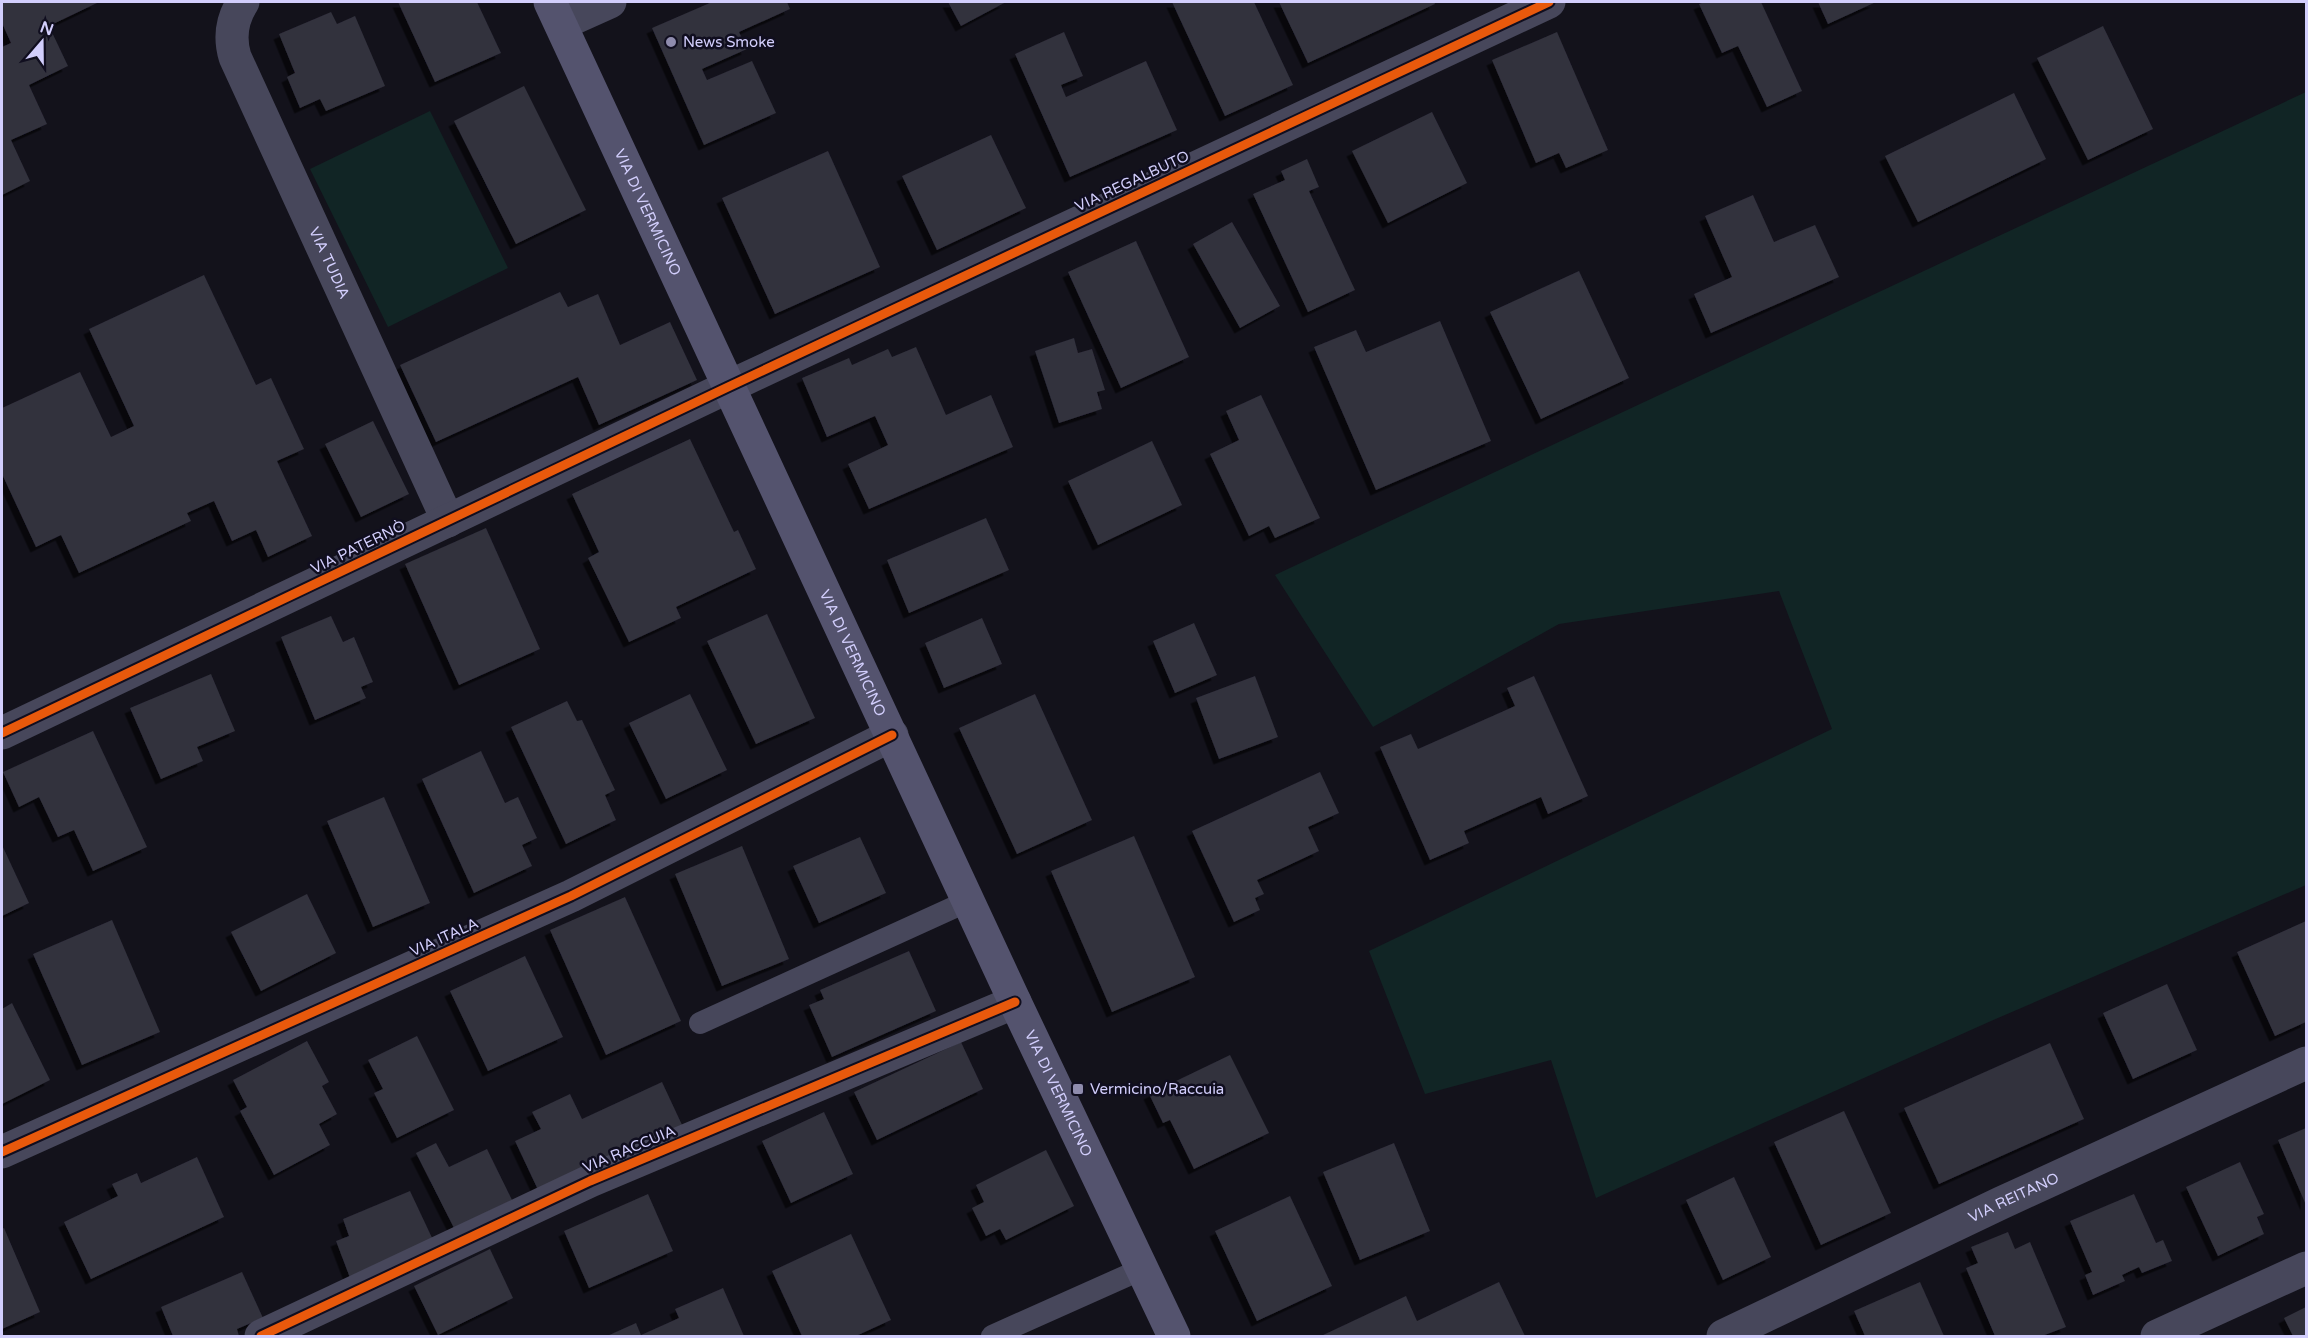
<svg xmlns="http://www.w3.org/2000/svg" width="2308" height="1338" font-family="'Varela Round',sans-serif">
<style>
.green{fill:#112525}
.building{fill:#31303d;filter:url(#shadow)}
.lines{fill:none;stroke-linecap:round;stroke-linejoin:round}
.lane{stroke:#47475b;stroke-width:22}
.street{stroke:#47475b;stroke-width:33}
.secondary{stroke:#54536e;stroke-width:33}
.cycleway-casing{stroke:#100e1f;stroke-width:13}
.cycleway{stroke:#e8590c;stroke-width:9}
.poi-dot{fill:#8f8cad;stroke:#100e1f;stroke-width:2}
.labels{text-anchor:middle;stroke-width:5;stroke-linejoin:round;paint-order:stroke}
.poi-label{font-size:15px;fill:#d2cefc;stroke:#100e1f;text-anchor:start}
.street-label{font-size:15px;fill:#d2cefc;stroke:#100e1f}
</style>
<defs>
<filter id="shadow"><feDropShadow dx="-5.5" dy="5.5" stdDeviation="0" flood-color="#0009"/></filter>
</defs>
<rect width="100%" height="100%" fill="#13121b"/>
<path class="green" d="M2306,92V885L1991,1021L1596,1198L1551,1060L1425,1094L1369,951L1832,729L1779,591L1559,624L1373,727L1275,575Z
M430,111L508,268L388,327L310,169Z"/>
<path class="building" d="M2,2H96L97,3L49,26L68,66L29,85L47,124L11,140L30,181L2,195V47L11,43L2,23Z
M398,2H477L501,53L435,82Z
M712,2H787L790,9L739,32L747,49L702,69L707,80L752,61L776,113L704,145L652,28Z
M948,2H1006L961,26Z
M1172,2H1254L1293,85L1225,116Z
M1279,2H1434L1435,4L1308,63Z
M1704,2H1761L1802,91L1767,107L1738,46L1722,53L1699,4Z
M1818,2H1876L1828,24Z
M331,12L337,24L355,16L385,86L326,111L320,99L300,108L287,77L295,73L279,34Z
M2103,26L2153,129L2088,160L2037,58Z
M1064,32L1083,76L1061,85L1066,97L1146,61L1177,130L1070,177L1015,54Z
M1557,32L1608,150L1566,168L1559,153L1536,163L1492,60Z
M524,86L586,210L516,244L454,121Z
M2014,93L2046,159L1918,222L1885,156Z
M1432,112L1467,183L1388,223L1352,151Z
M991,135L1026,208L937,250L902,176Z
M828,151L880,267L775,314L722,198Z
M1307,159L1319,187L1309,191L1355,290L1308,312L1253,194L1285,180L1281,171Z
M1753,195L1774,242L1815,225L1839,277L1711,333L1694,294L1732,277L1705,216Z
M1232,222L1280,306L1240,328L1193,244Z
M1136,241L1189,357L1121,388L1068,272Z
M1579,271L1629,378L1541,419L1490,312Z
M204,275L256,385L271,378L304,449L277,461L312,536L268,557L256,530L232,541L214,501L187,513L191,521L79,573L61,535L36,547L2,474V408L80,372L111,437L134,426L89,329Z
M560,292L568,307L598,294L620,345L670,322L697,380L599,425L578,377L436,442L400,365Z
M1440,321L1491,441L1376,490L1314,347L1356,330L1366,352Z
M1074,338L1078,353L1092,349L1105,390L1097,392L1102,409L1059,423L1035,351Z
M916,347L946,415L991,395L1013,447L869,509L848,464L888,445L875,416L827,437L802,378L849,358L852,365L888,349L892,357Z
M1261,395L1320,518L1275,538L1269,526L1249,536L1210,454L1239,440L1226,411Z
M373,421L409,494L361,517L325,444Z
M690,439L734,532L738,530L756,569L676,607L681,618L629,642L588,558L599,552L572,494Z
M1152,441L1182,505L1098,545L1068,481Z
M986,518L1009,570L909,613L887,560Z
M486,528L540,649L459,685L405,564Z
M767,614L815,718L756,744L707,641Z
M331,616L343,642L354,637L373,682L361,687L366,698L315,720L281,637Z
M982,618L1002,664L944,688L925,643Z
M1194,623L1217,675L1175,693L1153,641Z
M211,674L235,731L197,747L203,761L161,779L130,708Z
M1255,676L1278,737L1219,759L1196,698Z
M1534,676L1588,796L1548,814L1541,797L1464,831L1469,843L1430,860L1380,747L1411,734L1418,749L1515,706L1507,688Z
M690,694L727,770L666,799L629,723Z
M1035,694L1092,820L1017,854L959,728Z
M567,701L577,721L582,720L615,790L605,795L616,820L566,844L511,727Z
M93,731L147,847L93,871L74,830L58,837L39,797L19,807L3,772Z
M481,751L505,803L518,797L537,838L522,845L532,866L474,893L422,779Z
M1320,772L1339,813L1308,827L1319,851L1257,880L1264,894L1255,898L1260,910L1234,922L1192,831Z
M384,797L430,903L373,927L327,821Z
M1134,836L1195,977L1112,1012L1051,871Z
M860,837L886,893L819,923L793,866Z
M2,845L29,903L2,916Z
M742,846L789,959L722,986L675,874Z
M307,894L336,953L261,991L231,932Z
M625,897L681,1021L606,1055L550,930Z
M112,920L160,1032L82,1065L33,954Z
M2306,921V1022L2275,1036L2237,952Z
M909,951L936,1011L832,1057L809,1005L824,999L820,990Z
M525,956L563,1037L488,1071L450,991Z
M2167,984L2197,1050L2133,1079L2103,1013Z
M12,1003L50,1080L2,1104V1009Z
M417,1036L454,1110L397,1138L374,1093L383,1089L368,1060Z
M307,1041L329,1082L322,1086L337,1114L319,1124L330,1145L274,1175L240,1111L247,1107L233,1080Z
M961,1042L983,1089L877,1140L854,1092Z
M2050,1043L2084,1119L1939,1184L1904,1108Z
M1230,1055L1269,1133L1194,1169L1170,1120L1163,1123L1149,1094Z
M662,1082L683,1127L540,1194L515,1141L541,1129L532,1112L570,1094L582,1119Z
M1844,1111L1891,1213L1821,1245L1774,1142Z
M824,1112L853,1174L791,1203L762,1141Z
M2306,1128V1205L2278,1140Z
M436,1143L449,1167L487,1149L512,1200L454,1228L416,1153Z
M1394,1143L1430,1231L1360,1260L1323,1172Z
M1046,1150L1074,1206L1006,1240L1000,1229L986,1236L972,1208L984,1202L976,1185Z
M197,1157L224,1217L91,1279L64,1222L118,1196L112,1184L137,1173L141,1183Z
M2240,1162L2264,1214L2257,1217L2264,1234L2218,1256L2186,1187Z
M1734,1177L1771,1257L1723,1280L1686,1200Z
M410,1191L434,1242L352,1283L336,1241L349,1236L343,1219Z
M648,1194L673,1251L589,1288L564,1231Z
M2134,1194L2156,1243L2163,1240L2172,1261L2142,1273L2139,1267L2122,1275L2125,1281L2093,1295L2085,1275L2092,1272L2070,1221Z
M1290,1196L1332,1286L1257,1321L1215,1231Z
M4,1228L40,1312L2,1329V1229Z
M2008,1232L2015,1249L2030,1242L2066,1327L2042,1336H1995L1966,1268L1978,1263L1971,1247Z
M851,1234L891,1320L856,1336H802L772,1271Z
M490,1249L513,1298L438,1335L414,1286Z
M242,1272L263,1318L237,1329L239,1336H173L161,1307Z
M1499,1282L1525,1336H1321L1406,1296L1417,1321Z
M1920,1282L1944,1336H1865L1854,1311Z
M723,1288L744,1336H607L636,1323L641,1335L679,1318L675,1309Z
M2306,1307V1336H2293L2284,1318Z"/>
<g class="lines">
<path class="lane" d="M700,1023L968,901
M992,1336L1142,1269"/>
<g class="street">
<path id="s1" d="M243,2C232,19 229,37 235,57L448,521"/>
<path d="M561,24L610,2"/>
<path d="M2,733L728,387L1549,2"/>
<path d="M2,1152L571,896L892,735"/>
<path d="M261,1336L590,1181L1015,1002"/>
<path id="s2" d="M1723,1336L2001,1203L2306,1063"/>
<path d="M2157,1336L2306,1268"/>
</g>
<path class="secondary" id="s3" d="M550,2L1015,1002L1174,1336"/>
<defs>
<path id="cycleway" d="M2,733L728,387L1549,2
M2,1152L571,896L892,735
M261,1336L590,1181L1015,1002"/>
</defs>
<use href="#cycleway" class="cycleway-casing"/>
<use href="#cycleway" class="cycleway"/>
</g>
<g class="poi-dot">
<circle cx="671" cy="42" r="6"/>
<rect x="1072" y="1083" width="12" height="12" rx="3"/>
</g>
<g class="labels">
<g class="poi-label">
<text x="683" y="47">News Smoke</text>
<text x="1090" y="1094">Vermicino/Raccuia</text>
</g>
<g class="street-label">
<text transform="translate(1132 181) rotate(-25)" y="5">VIA REGALBUTO</text>
<text dy="5" stroke="none"><textPath href="#s3" startOffset="232">VIA DI VERMICINO</textPath></text>
<text dy="5" stroke="none"><textPath href="#s1" startOffset="284">VIA TUDIA</textPath></text>
<text transform="translate(358 547) rotate(-26)" y="5">VIA PATERNÒ</text>
<text dy="5" stroke="none"><textPath href="#s3" startOffset="718">VIA DI VERMICINO</textPath></text>
<text transform="translate(444 937) rotate(-24)" y="5">VIA ITALA</text>
<text dy="5" stroke="none"><textPath href="#s3" startOffset="1204">VIA DI VERMICINO</textPath></text>
<text transform="translate(629 1149) rotate(-23)" y="5">VIA RACCUIA</text>
<text dy="5" stroke="none"><textPath href="#s2" startOffset="322">VIA REITANO</textPath></text>
</g>
</g>
<rect width="2308" height="1338" fill="none" stroke="#d2cefc" stroke-width="6"/>
<g transform="translate(42 42) rotate(20)" stroke="#100e1f" stroke-width="4.5" paint-order="stroke">
<path d="M0-4.5L10 22L0 15L-10 22Z" fill="#d2cefc"/>
<text y="-9" font-size="16" font-weight="bold" text-anchor="middle" fill="#d2cefc">N</text>
</g>
</svg>
